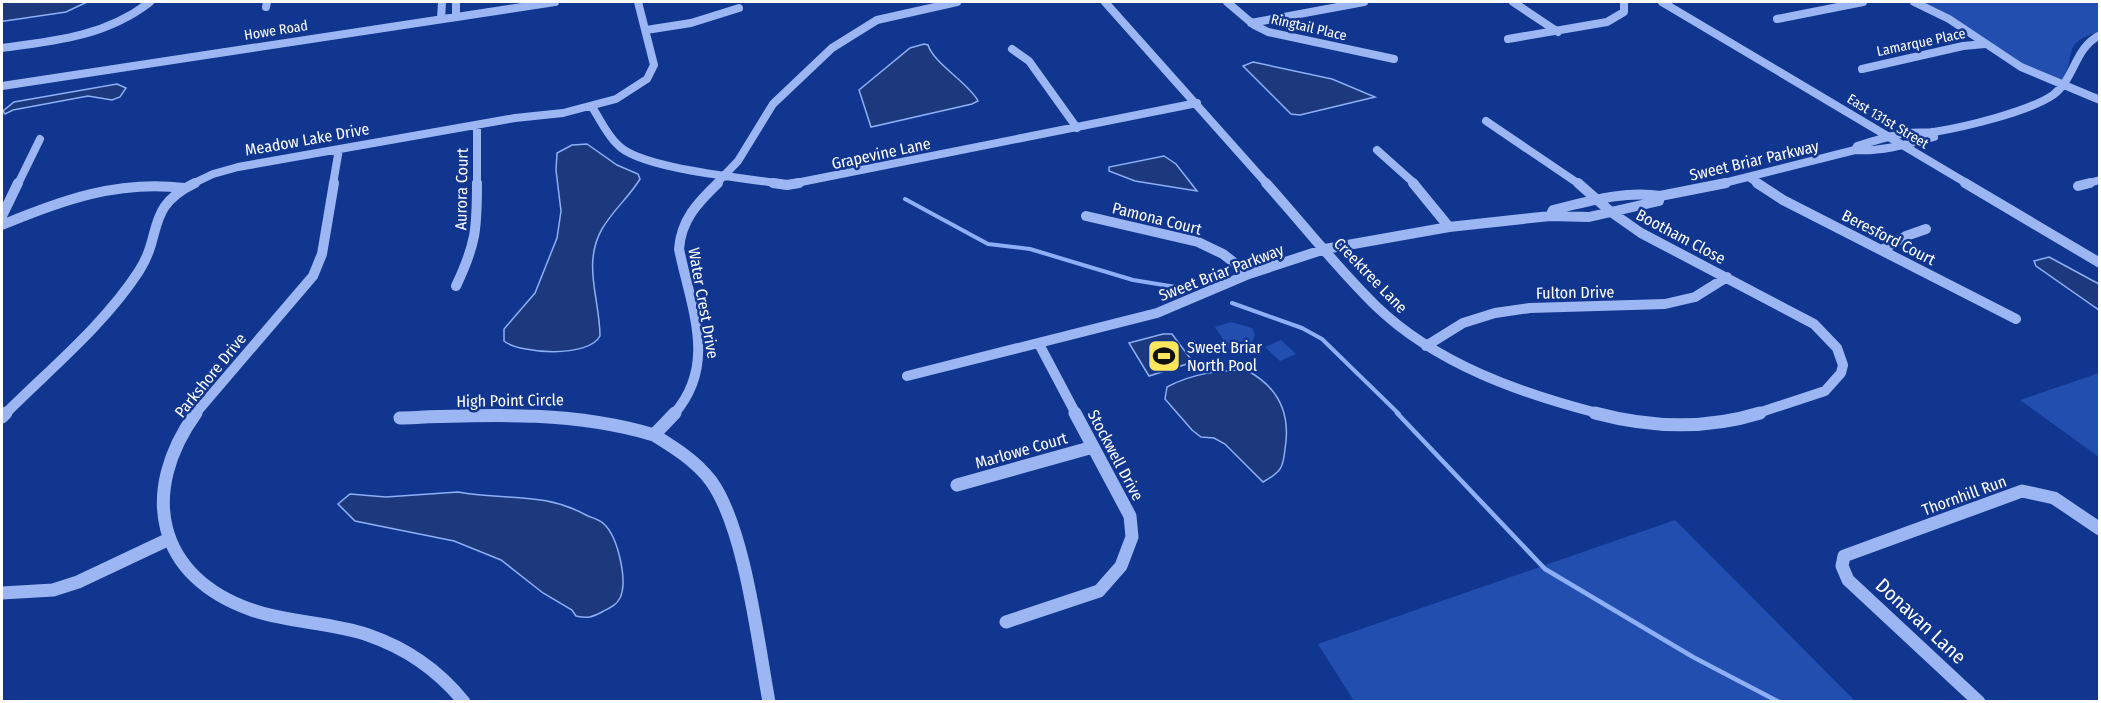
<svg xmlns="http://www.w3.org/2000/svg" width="2101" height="703" font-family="'Fira Sans Condensed',sans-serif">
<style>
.green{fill:#224eaf}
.water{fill:#1d397d;stroke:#8daff6;stroke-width:1.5}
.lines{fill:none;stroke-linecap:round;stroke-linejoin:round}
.stream-far1{stroke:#8daff6;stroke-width:4}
.stream{stroke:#8daff6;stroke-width:4.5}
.minor-far2{stroke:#9bb6f2;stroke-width:8}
.minor-far1{stroke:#9bb6f2;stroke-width:10}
.minor{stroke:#9bb6f2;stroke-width:13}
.labels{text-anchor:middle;stroke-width:5;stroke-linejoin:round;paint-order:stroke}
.far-street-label{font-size:14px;fill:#fff;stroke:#113690}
.street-label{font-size:16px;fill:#fff;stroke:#113690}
.poi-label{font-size:16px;fill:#fff;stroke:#113690;text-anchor:start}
.near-street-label{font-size:20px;fill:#fff;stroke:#113690}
</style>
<rect width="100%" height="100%" fill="#113690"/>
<path class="green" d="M1918,2H2099V32C2059,43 2078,56 2062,80L2038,74Z
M1231,322L1252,328L1255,335L1249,349L1233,354L1215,327Z
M1281,340L1296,354L1280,361L1265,347Z
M2099,373V457L2020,400Z
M1675,520L1855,701H1354L1318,644Z"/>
<path class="water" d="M2,2H87L66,12L5,21H2Z
M924,44L928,45C934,64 970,84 978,101L972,104L871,127L859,90L910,48Z
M1253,62L1332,79L1375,97L1300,115L1291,114L1243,66Z
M117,84L126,88L120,97L112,100L88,96L13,110L5,114L3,111L14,102Z
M587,144L617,165L638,174L640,179C630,196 613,210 602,229C582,264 600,300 600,336C589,358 520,354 504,341V329L535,293L557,238L561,211L556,170L557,153L572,145Z
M1164,156L1176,164L1197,191L1135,181L1109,171V167Z
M2049,257L2099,284V310L2036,266L2034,261Z
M1163,334H1172L1193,362L1149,376L1129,343Z
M1246,370C1275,385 1289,409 1286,441C1283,465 1285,470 1263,482L1225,444L1214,438L1201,437L1192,430L1165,399L1167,387C1193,373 1217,371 1246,370Z
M458,492C506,501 543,491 588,516C593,518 600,520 604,524C618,537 628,581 620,598C616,606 609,608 602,612C592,617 588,619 576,616L572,610L543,593L501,560L454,541L355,521L338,504L350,494L386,497Z"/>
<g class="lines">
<path class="stream-far1" d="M905,199L988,244L1030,249L1133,280L1176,287
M1232,303L1302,328L1322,339L1399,414"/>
<path class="stream" d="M1397,413L1545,569L1693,657L1779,702"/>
<path class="minor-far2" d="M456,2V17
M1105,2L1267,184
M1227,2L1254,25L1268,32L1394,59
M1513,2L1558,32
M1662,2L1968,184
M1914,2L1949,19L2021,67L2100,100
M266,7L267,2
M441,19L442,2
M1777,19L1863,2
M1251,23L1364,2
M646,30L691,23L739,8
M1508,39L1607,22L1624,12V2
M2,48C56,41 106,36 150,2
M1012,49L1029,61L1077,128
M1862,69L1963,46L1985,44
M2,86L555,2
M592,107C600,119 607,135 618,145C640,169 747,178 782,184
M1486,121L1579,184
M477,125V184
M1377,150L1415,184
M1855,150L1857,146C1873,141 1890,136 1906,133C1915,132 1925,133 1934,132C1964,127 2028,112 2053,95C2075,79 2074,48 2100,35
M1750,178L1759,184
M18,184L40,139
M192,184L213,174L238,167L515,118L563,113L616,99L647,79L654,65L638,2
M333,184L339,149
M716,184L738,161L773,104L832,48L877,20L957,2
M791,184L1197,103
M1720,184L1855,150C1882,152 1908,144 1934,137L1932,132
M2085,184L2100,180"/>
<path class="minor-far1" d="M773,183L787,185L799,183
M1266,183C1302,223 1337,268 1376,306C1436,364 1522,394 1601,414
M1413,183L1449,227
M1578,183L1611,212L1641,233L1814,324L1837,348L1843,365L1841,373L1825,391L1755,414
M1757,183L1783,200L2016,319
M1965,183L2100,263
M2078,186L2090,183
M2,216L18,183
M1086,216L1198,242L1223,254L1249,274
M1550,216L1553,210C1586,202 1626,190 1660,196L1726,183
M2,225C62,200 118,180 184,188
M1882,250L1906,236L1926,229
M456,286C476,244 477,229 477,183
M1039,344L1076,414
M1426,346L1463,323L1495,313L1530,308L1665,304L1695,297L1727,277
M907,376L1157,313L1249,274L1325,249L1449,227L1550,216L1589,217L1659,201L1660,196
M5,414C50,369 104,325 139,271C163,234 145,207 195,183
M195,414L313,276L322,254L334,183
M674,414C718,364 691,308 679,249C681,220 698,202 718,183"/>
<path class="minor" d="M196,413C139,492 156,577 252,610C289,623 330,622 368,635C406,648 439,671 464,702
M675,413L654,435C675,448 696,461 711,481C745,528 758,643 769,702
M1595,413C1651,428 1705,430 1760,413
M2,417L6,413
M400,418C486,415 570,410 654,435
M957,485L1093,447
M2,593L53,590L78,582L167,540
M1006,622L1099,591L1121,566L1132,537L1130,516L1075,413
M1979,702L1848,580L1842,566L1844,556L2022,491L2054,498L2100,529"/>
</g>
<defs>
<symbol id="stadium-square" viewBox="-11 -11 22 22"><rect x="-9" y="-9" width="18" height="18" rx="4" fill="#ffe75d" stroke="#113690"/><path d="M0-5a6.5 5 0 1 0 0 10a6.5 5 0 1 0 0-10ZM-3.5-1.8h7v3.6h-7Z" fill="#111"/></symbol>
</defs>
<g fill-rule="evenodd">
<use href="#stadium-square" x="1145" y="337" width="38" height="38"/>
</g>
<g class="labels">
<g class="far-street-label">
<text transform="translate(1309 27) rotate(13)" y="5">Ringtail Place</text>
<text transform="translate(276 30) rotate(-9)" y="5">Howe Road</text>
<text transform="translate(1921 42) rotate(-12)" y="5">Lamarque Place</text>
<text transform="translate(1888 121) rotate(31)" y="5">East 131st Street</text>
</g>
<g class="street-label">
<text transform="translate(307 139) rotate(-10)" y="6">Meadow Lake Drive</text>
<text transform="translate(881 153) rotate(-12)" y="6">Grapevine Lane</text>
<text transform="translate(1754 160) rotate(-13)" y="6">Sweet Briar Parkway</text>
<text transform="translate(461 189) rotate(-89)" y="6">Aurora Court</text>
<text transform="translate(1157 218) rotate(14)" y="6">Pamona Court</text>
<text transform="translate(1681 236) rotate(28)" y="6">Bootham Close</text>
<text transform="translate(1889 237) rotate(27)" y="6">Beresford Court</text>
<text transform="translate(1221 272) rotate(-21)" y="6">Sweet Briar Parkway</text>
<text transform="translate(1371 275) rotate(46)" y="6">Creektree Lane</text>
<text transform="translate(1575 292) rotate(-1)" y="6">Fulton Drive</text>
<text transform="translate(704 303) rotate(80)" y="6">Water Crest Drive</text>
<text transform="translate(210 375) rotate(-51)" y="6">Parkshore Drive</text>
<text transform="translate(510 400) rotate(-1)" y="6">High Point Circle</text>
<text transform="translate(1021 450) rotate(-16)" y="6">Marlowe Court</text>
<text transform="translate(1116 455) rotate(62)" y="6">Stockwell Drive</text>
<text transform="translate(1964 495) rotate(-20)" y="6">Thornhill Run</text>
</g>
<g class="poi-label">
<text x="1187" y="353">Sweet Briar<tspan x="1187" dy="18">North Pool</tspan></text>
</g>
<g class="near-street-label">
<text transform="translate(1921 621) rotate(43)" y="7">Donavan Lane</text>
</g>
</g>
<rect width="2101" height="703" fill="none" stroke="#ffffff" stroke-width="6"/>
</svg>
